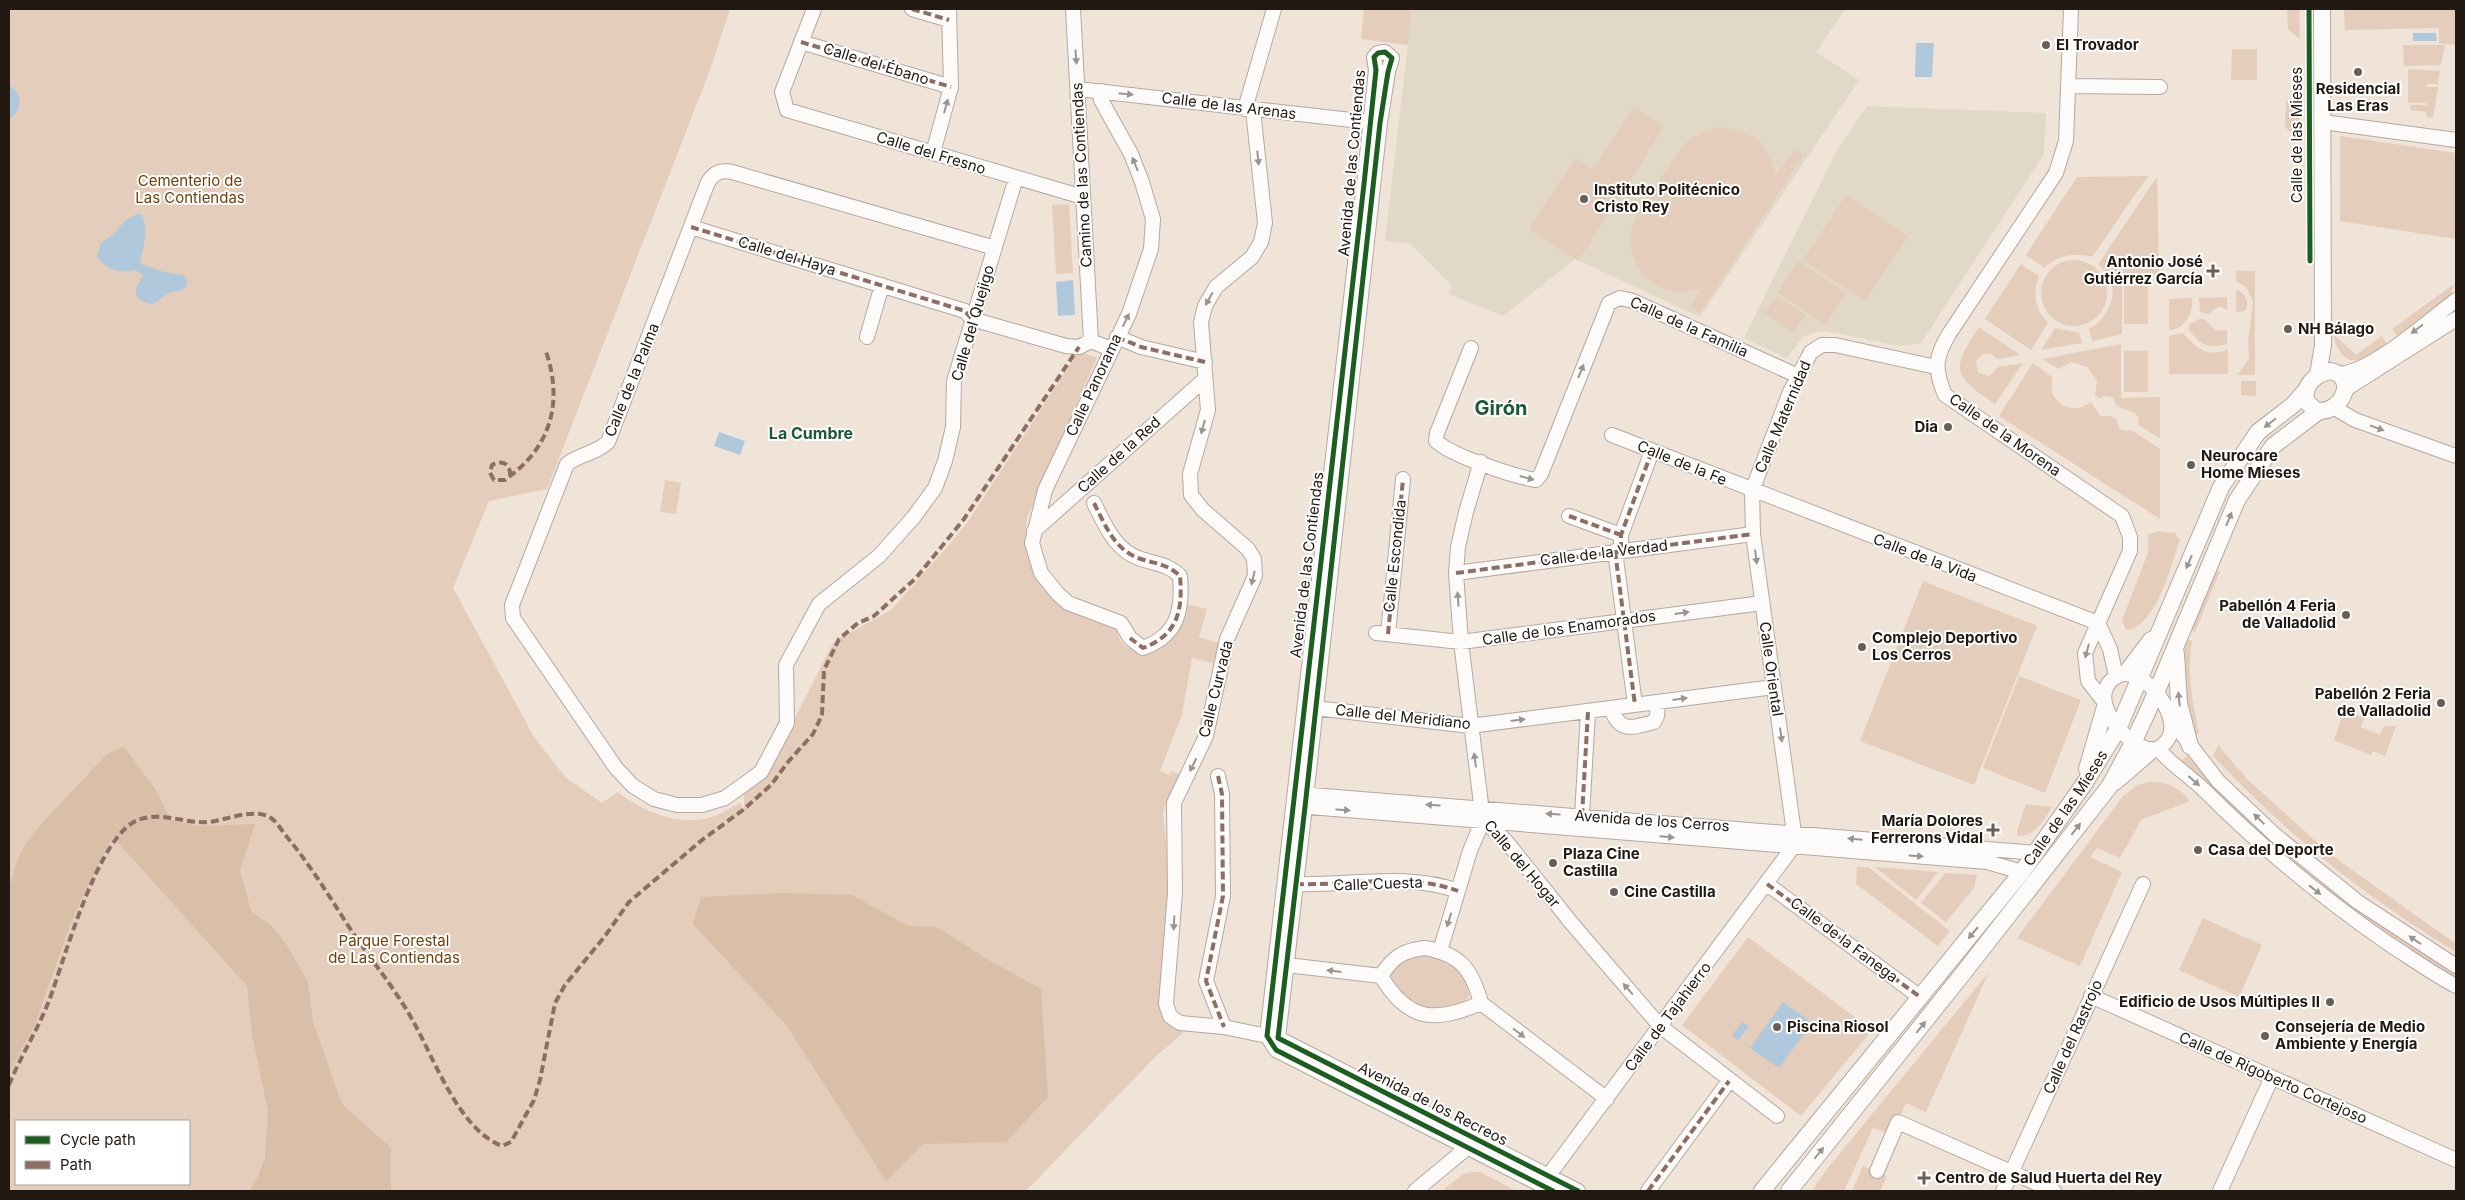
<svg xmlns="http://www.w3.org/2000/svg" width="2465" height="1200" font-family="Inter,sans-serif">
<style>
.education{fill:#e2d8c7}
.green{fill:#e4cdba;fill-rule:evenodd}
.forest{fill:#d9bea8}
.water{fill:#b0c8db}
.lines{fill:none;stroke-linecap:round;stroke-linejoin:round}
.minor-casing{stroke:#b4a9a0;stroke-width:16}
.major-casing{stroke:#b4a9a0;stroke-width:18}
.minor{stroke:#fdfbf9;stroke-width:14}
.major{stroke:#fdfbf9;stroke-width:16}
.quiet{stroke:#8d6e63;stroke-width:4;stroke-dasharray:8 4;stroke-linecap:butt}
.cycleway-casing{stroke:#fff;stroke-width:8}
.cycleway{stroke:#1b5e20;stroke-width:5}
.oneway{fill:#9a9591}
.poi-dot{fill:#695f57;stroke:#fff;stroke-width:2}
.labels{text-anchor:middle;stroke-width:4;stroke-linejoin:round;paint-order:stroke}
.poi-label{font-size:15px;font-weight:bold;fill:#211811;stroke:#fff;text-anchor:start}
.street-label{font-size:15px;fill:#211811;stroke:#fff}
.park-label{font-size:15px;fill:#713f09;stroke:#fff}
.neighbourhood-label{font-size:16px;font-weight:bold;fill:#1c583a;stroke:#fff}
.district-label{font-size:20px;font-weight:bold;fill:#1c583a;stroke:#fff}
</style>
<rect width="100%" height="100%" fill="#f0e3d8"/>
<path class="education" d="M1412,9H1845L1816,52L1859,80L1700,317L1575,259L1503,316L1448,294L1452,286L1411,244L1385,241Z
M1867,106L2046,113L2044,154L1921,343L1900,346L1826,331L1815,332L1803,337L1787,358L1744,338L1836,152Z"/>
<path class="green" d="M9,9H730L710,70L547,489L489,501L453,588L534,737L565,777L602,803L618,792C643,812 679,827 712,817C721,814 731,807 740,803L744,809V790L773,762L833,643L836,644L839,639L891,610L948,546L967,523L1079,351L1097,358L1027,518L1025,539L1026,549L1040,585L1070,610L1116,629L1120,640L1125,646L1142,654L1153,652L1180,625L1186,604L1207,609L1199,637L1219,643L1213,663L1192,658L1182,715L1160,771L1169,775L1171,771L1180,775L1165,805L1163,814L1169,873L1165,1020L1171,1026L1181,1029L1183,1033L1156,1056L1026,1191H9ZM16,1121H189V1184H16Z
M1364,9H1412L1408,45L1361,39Z
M2287,9H2299L2300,39L2288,29Z
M2344,9H2456V45L2439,43V28L2345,30Z
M2403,45H2445L2441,65L2404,66Z
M2232,49H2257V80H2231Z
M2408,69L2440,71L2438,84H2427V87H2438L2433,118L2426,117L2427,112L2410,110L2411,105H2427V103H2408Z
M2300,100V136H2294L2285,127L2286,101Z
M1634,107L1664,127L1579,260L1575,259L1529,229L1575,158L1594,169Z
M1720,127C1756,131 1768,142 1775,177L1794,150L1803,155L1700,313L1690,307L1702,288C1690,291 1677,294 1664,289C1640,280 1625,252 1632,227C1635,215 1677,153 1686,143C1695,134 1708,130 1720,127Z
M2340,136L2456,153V239L2340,221Z
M2148,176L2092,257C2076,252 2056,255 2045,268L2026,255L2077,177Z
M2157,177L2159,274H2122V334L2092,341L2089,329C2113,315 2123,285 2098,264Z
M1846,195L1908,236L1865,301L1803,260Z
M1069,204L1073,273L1056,274L1052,205Z
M2041 293a33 33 0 1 1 66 0a33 33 0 1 1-66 0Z
M1797,261L1846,293L1825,325L1778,293Z
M2021,264L2039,276C2032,294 2035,309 2048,323L2031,350L1985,319Z
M2236,271H2255V375H2237L2249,359L2248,342L2253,301L2246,287L2236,281Z
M2124,279H2148V324H2124Z
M2454,284L2450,298L2398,337L2392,329Z
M2236,289C2245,293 2250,302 2245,311L2236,312Z
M1776,296L1805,315L1793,332L1765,313Z
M2227,297V310L2219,306L2209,314L2200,312L2199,298Z
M2192,298C2194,312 2184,330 2169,330V299Z
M2199,319H2204L2216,331L2227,330V344C2207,349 2201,345 2188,329L2190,324Z
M1979,327L2020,355L1997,359L1991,354H1983L1976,361L1978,373L1990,376L1998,367L2023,363L1995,404C1953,376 1950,370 1979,327Z
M2055,328L2079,333L2082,343L2041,350Z
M2183,333C2196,348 2207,359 2228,349V374H2169V336Z
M2333,334L2356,355L2382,336L2387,344C2363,362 2342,372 2333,334Z
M2121,344V398L2160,397V438L2138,425L2139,419L2135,413L2117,406L2113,398L2106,396L2099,398L2095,395L2097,381L2087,367L2072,362L2058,369L2043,359Z
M2124,351H2148V392H2124Z
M2033,363L2052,377V393C2060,409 2077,413 2091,402L2100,416H2111L2117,420L2118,426L2122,430L2133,431L2160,449V519L1999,416Z
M2241,381H2256V396L2241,395Z
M665,480L681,483L676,514L660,512Z
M2157,531L2175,533L2180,540C2171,565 2156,628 2126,630L2122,620L2148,553V535Z
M2214,569L2220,571L2195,632L2189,630Z
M1923,581L2037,626L1974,785L1860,741Z
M2187,639L2192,641C2187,673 2192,701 2199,733L2194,736C2183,708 2179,668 2187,639Z
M2019,676L2081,700L2045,793L1983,768Z
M2344,710L2364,718L2361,727L2380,735L2384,726H2396L2385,756L2373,751L2371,755L2334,740Z
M2218,745L2248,780L2330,854L2456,944V952C2364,896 2288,835 2213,756Z
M2187,755L2204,776L2248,818L2456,972V979C2352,919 2269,843 2181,762Z
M2149,782C2166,782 2180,787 2190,801L2141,820L2120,858L2097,848L2090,857L2122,872L2080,966L2017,938L2123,796L2138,785Z
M2026,804L2052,807C2044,820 2035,837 2017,836V831Z
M1857,867H1868L1950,931L1938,946L1856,884Z
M1875,867L1938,872L1916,900Z
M1945,873L1977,875L1974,888L1946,922L1921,903Z
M2203,918L2262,945L2239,997L2179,970Z
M1748,937L1872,1030L1801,1116L1682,1025Z
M1431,954L1458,966L1471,988C1468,1026 1388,1009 1391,972L1405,957Z
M1989,972L1926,1112L1906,1103L1900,1116L1886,1133L1873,1128L1844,1191H1812L1827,1169Z
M1863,1166L1887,1176L1880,1191H1852Z
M1472,1172H1480L1517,1191H1442L1463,1174Z"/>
<path class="forest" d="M124,747L156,790L171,820L198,826L255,824L240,870L251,911L272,926L286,944L308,982L313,1022L342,1104L391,1148V1191H249L257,1179L265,1158L268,1111L252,1034L247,986L113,837L85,891L70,925L35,1024L9,1074V889L17,861L26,843L43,822L107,754Z
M785,893L852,895L908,926L937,927L985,958L1041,989L1048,1097L1006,1142L923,1144L886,1181L787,1026L693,924L701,897Z"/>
<path class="water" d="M2413,33H2436L2437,41H2413Z
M1916,43H1934L1932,77H1915Z
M9,85C23,93 23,111 9,119Z
M137,214H141C150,228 143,248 140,262C148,268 171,275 182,274L187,280V286C181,291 179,291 172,292C160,295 154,314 136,296V288L143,275L135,270C121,274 104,269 97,256L101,243L113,235L125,221Z
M1073,280L1075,315L1058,316L1056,282Z
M719,432L745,441L740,455L714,446Z
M1783,1002L1812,1023L1779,1068L1750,1048Z
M1742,1022L1749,1026L1738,1040L1732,1035Z"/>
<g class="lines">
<defs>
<path id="minor" d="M814,9L782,92L787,110L1083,197
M912,9L949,20
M1073,9L1091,341
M2071,9L2066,141L2056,173L1949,334C1935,357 1934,369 1945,395L2122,516L2130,537V551L2085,653L2088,681L2103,700
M801,42L951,87
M2068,86L2160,87
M1078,89L1378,123
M1245,109L1274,9
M1253,110L1265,223L1261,242L1252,257L1216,287L1205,306L1201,322L1208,410L1190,474L1191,495L1203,510L1248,549L1254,559L1255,576L1227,639L1206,736L1174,803L1175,893L1166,1004L1170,1016L1180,1023L1224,1027L1267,1036
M2323,122L2456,140
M933,153L951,87L949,9
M691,227L965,311L972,319L1066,346L1079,347L1091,341L1111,349
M995,248L732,172C720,170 715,172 708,182L608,442C597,453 580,454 567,464L512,605L513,618L616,768L633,786L654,799L677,805H702L725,798L761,772L787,723L786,665L819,604L879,556L913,518L935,488L945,461L953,427L954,381L1016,178
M867,337L882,285
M1117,337L1141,347L1205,362
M1471,348L1437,433L1436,441C1452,456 1513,476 1536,480L1541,474L1609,303L1620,298L1633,301L1798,376
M2340,374C2373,371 2428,321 2456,300
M2346,389L2456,319
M2333,407L2355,420L2456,456
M1612,435L2098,623L2110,649L2116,676
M1481,462L1466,512L1458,547L1456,573L1461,642L1483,820L1506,841L1573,925L1660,1026L1777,1116
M1094,503C1105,525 1115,551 1141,559C1156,564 1168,564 1180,576C1183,610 1178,635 1143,648L1130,638L1121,623L1068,603L1058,594L1041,573L1032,543L1045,490L1129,314L1151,249L1153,219L1142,182L1131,154L1101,100V91
M1569,516L1621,535
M1034,531L1205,379
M1621,550V535L1652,451
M1615,551L1635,705
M1456,573L1753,534
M1376,633L1461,642L1762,603
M1388,634L1403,479
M2126,673C2135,676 2143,679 2150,686C2163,698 2181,726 2165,743C2162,746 2157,750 2152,750C2120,745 2078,686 2126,673Z
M1315,708L1470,726L1774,687
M1611,708C1619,733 1632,728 1654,722L1657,716L1658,702
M2171,720L2218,781L2275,835L2358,902L2456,966
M2158,749C2171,764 2188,775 2203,789C2260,846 2322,898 2389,944C2411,958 2433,974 2456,986
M1218,776L1222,794L1223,896L1206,981L1224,1027
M1299,794L2036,853
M1297,806L1987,862L2022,872
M1582,816L1588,712
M1296,884C1349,886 1407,872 1458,891
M1767,884L1920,997
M1425,948C1460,954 1472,969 1481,1003C1436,1023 1408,1022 1381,976C1392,958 1403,950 1425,948Z
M1440,951L1470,851L1483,820
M1287,965L1381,976
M2091,996L2456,1160
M1481,1003L1607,1099
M1877,1171L1898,1122L2054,1191
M1543,1183L1793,847L1794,833L1753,534L1752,491L1790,392L1811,352L1822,345H1835L1936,367
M1415,1191L1462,1152L1471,1142
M1553,1191L1276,1050L1267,1036L1364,184L1376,70L1374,57L1378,53L1385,52L1392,58L1388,72L1380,123L1305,807L1278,1038L1578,1191
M1648,1191L1729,1081
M2003,1191L2143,884
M2220,1191L2272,1077"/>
<g id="major">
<path d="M2331,371C2360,378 2339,417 2315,410L2306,401C2303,385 2316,373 2331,371Z"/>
<path d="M2318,375L2323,345L2322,9"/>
<path d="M2176,653L2179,703L2190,746"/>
<path d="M2126,673L2151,640"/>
<path d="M2087,769L2105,707"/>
<path d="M2115,782L2152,750"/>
<path id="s1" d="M1762,1191L2022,872L2084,784L2118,729L2221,487L2258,432L2293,405L2306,390"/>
<path d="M1789,1191L1961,976L2109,787L2134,741L2156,693L2237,500L2273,446L2319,411"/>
</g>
</defs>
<use href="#minor" class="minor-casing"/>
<use href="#major" class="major-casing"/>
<use href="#minor" class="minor"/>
<use href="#major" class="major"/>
<path class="quiet" d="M912,9L949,20
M801,42L951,87
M691,227L965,311L972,319
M1117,337L1141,347L1205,362
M510,476C511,464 502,459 492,465L490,473L494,480H505L510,476C553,444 563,398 545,349
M1094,503C1105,525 1115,551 1141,559C1156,564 1168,564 1180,576C1183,610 1178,635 1143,648L1130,638
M1569,516L1621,535
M1621,550V535L1652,451
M1615,551L1635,705
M1456,573L1753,534
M1388,634L1403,479
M1218,776L1222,794L1223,896L1206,981L1224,1027
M1582,816L1588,712
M1296,884C1349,886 1407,872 1458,891
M1767,884L1920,997
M9,1085C21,1055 39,1028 50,998C65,958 98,835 138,820C162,811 185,824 209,822C227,820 254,807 271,818C277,822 282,831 287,837C311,866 329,896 349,927C370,959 395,988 413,1021C434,1058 459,1130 502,1146L511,1142L534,1100L540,1080L555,1003L565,985L605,936L629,902L702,840L743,810L771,785L788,762L813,734L822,715L824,670L839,639L858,623L874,616L896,596L916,578L964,519L1079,347
M1648,1191L1729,1081"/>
<defs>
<path id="cycleway" d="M2309,9L2310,261
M1553,1191L1276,1050L1267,1036L1364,184L1376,70L1374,57L1378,53L1385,52L1392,58L1388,72L1380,123L1305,807L1278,1038L1578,1191"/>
</defs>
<use href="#cycleway" class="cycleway-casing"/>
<use href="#cycleway" class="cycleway"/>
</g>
<defs><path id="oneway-solid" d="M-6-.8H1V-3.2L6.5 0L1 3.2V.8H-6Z" transform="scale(1.25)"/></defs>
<g class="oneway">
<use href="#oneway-solid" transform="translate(1076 57) rotate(86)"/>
<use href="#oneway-solid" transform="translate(1126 94) rotate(6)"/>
<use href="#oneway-solid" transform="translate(946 106) rotate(-75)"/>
<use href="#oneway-solid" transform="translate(1258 158) rotate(84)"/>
<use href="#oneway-solid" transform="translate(1135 164) rotate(-112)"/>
<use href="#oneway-solid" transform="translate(1209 299) rotate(119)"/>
<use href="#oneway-solid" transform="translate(1126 320) rotate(-64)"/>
<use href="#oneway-solid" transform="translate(2417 329) rotate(143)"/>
<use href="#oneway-solid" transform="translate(1581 371) rotate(-68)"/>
<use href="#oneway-solid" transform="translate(2270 423) rotate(143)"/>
<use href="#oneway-solid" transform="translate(1203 427) rotate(105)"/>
<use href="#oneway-solid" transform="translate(2377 428) rotate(20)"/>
<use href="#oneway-solid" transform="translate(1527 478) rotate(15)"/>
<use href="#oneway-solid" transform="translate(2229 519) rotate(-68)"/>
<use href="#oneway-solid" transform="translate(1756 557) rotate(83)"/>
<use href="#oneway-solid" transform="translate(2189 562) rotate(113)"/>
<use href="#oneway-solid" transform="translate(1253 578) rotate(103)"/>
<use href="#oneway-solid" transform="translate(1458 599) rotate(-94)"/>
<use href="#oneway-solid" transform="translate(1682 613) rotate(-8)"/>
<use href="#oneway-solid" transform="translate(2087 651) rotate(105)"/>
<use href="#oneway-solid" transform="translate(1680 699) rotate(-8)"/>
<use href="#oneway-solid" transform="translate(2179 699) rotate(-96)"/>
<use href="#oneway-solid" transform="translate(1518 720) rotate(-7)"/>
<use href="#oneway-solid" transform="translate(1781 735) rotate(82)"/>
<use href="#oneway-solid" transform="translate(1475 760) rotate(-98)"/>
<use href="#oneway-solid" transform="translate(1193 765) rotate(116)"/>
<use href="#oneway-solid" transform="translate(2194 781) rotate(41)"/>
<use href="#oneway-solid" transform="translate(1433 805) rotate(-176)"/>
<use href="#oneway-solid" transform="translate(1343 810) rotate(4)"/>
<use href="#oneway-solid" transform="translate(1553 814) rotate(-177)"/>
<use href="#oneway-solid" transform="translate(2259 819) rotate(-136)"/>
<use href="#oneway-solid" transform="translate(2076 829) rotate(-52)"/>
<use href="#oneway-solid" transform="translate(1667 837) rotate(5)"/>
<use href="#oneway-solid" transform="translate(1855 839) rotate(-175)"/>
<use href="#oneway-solid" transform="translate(1916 856) rotate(4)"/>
<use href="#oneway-solid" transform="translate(2315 890) rotate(38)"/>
<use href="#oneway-solid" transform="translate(1449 920) rotate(107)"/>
<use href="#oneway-solid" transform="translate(1174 923) rotate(93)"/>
<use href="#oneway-solid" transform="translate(1973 933) rotate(130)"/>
<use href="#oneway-solid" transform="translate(2415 940) rotate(-146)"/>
<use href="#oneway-solid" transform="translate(1334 971) rotate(-173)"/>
<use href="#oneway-solid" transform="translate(1628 989) rotate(-131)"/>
<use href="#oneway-solid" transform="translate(1921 1027) rotate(-51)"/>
<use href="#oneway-solid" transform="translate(1519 1033) rotate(37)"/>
<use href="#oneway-solid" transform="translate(1819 1153) rotate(-51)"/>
</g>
<g class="poi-dot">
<circle cx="2046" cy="45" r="5"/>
<circle cx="2358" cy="72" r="5"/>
<circle cx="1584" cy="199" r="5"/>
<path d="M2210.5 263.5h5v5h5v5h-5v5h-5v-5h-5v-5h5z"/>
<circle cx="2288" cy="329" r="5"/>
<circle cx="1948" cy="427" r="5"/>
<circle cx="2191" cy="465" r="5"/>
<circle cx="2346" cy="615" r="5"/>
<circle cx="1862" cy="647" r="5"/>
<circle cx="2441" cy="703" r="5"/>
<path d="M1990.5 822.5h5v5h5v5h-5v5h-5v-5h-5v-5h5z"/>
<circle cx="2198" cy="850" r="5"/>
<circle cx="1553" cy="863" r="5"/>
<circle cx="1614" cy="892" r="5"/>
<circle cx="2330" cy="1002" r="5"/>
<circle cx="1777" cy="1027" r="5"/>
<circle cx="2265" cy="1036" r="5"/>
<path d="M1921.5 1170.5h5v5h5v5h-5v5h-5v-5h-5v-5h5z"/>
</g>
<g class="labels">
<g class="poi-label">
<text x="2056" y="50">El Trovador</text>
<text x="2358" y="94" text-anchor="middle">Residencial<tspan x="2358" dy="17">Las Eras</tspan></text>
<text x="1594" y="195">Instituto Politécnico<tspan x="1594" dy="17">Cristo Rey</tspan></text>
<text x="2203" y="267" text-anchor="end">Antonio José<tspan x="2203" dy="17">Gutiérrez García</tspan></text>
<text x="2298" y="334">NH Bálago</text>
<text x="1938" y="432" text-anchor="end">Dia</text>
<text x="2201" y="461">Neurocare<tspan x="2201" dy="17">Home Mieses</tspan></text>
<text x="2336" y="611" text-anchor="end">Pabellón 4 Feria<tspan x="2336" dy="17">de Valladolid</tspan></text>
<text x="1872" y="643">Complejo Deportivo<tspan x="1872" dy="17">Los Cerros</tspan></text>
<text x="2431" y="699" text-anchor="end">Pabellón 2 Feria<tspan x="2431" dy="17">de Valladolid</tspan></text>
<text x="1983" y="826" text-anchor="end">María Dolores<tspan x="1983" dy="17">Ferrerons Vidal</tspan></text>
<text x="2208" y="855">Casa del Deporte</text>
<text x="1563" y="859">Plaza Cine<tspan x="1563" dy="17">Castilla</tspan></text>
<text x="1624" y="897">Cine Castilla</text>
<text x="2320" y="1007" text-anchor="end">Edificio de Usos Múltiples II</text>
<text x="1787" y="1032">Piscina Riosol</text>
<text x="2275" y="1032">Consejería de Medio<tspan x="2275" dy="17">Ambiente y Energía</tspan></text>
<text x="1935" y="1183">Centro de Salud Huerta del Rey</text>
</g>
<g class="street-label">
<text transform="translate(876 64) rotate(17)" y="5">Calle del Ébano</text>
<text transform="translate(1229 106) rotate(7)" y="5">Calle de las Arenas</text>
<text transform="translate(2297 135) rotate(-90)" y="5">Calle de las Mieses</text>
<text transform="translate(931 153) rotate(17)" y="5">Calle del Fresno</text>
<text transform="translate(1352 163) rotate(-85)" y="5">Avenida de las Contiendas</text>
<text transform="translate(1082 175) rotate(-93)" y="5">Camino de las Contiendas</text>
<text transform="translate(787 256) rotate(17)" y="5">Calle del Haya</text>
<text transform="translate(973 323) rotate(-74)" y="5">Calle del Quejigo</text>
<text transform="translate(1689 327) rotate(24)" y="5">Calle de la Familia</text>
<text transform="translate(632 380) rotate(-68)" y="5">Calle de la Palma</text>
<text transform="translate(1094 385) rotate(-65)" y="5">Calle Panorama</text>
<text transform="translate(1783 417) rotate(-67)" y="5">Calle Maternidad</text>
<text transform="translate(2005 435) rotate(35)" y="5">Calle de la Morena</text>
<text transform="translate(1119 455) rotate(-42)" y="5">Calle de la Red</text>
<text transform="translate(1682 463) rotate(22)" y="5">Calle de la Fe</text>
<text transform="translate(1604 553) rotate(-7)" y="5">Calle de la Verdad</text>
<text transform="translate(1395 556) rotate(-84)" y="5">Calle Escondida</text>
<text transform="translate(1925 558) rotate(21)" y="5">Calle de la Vida</text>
<text transform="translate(1307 565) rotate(-83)" y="5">Avenida de las Contiendas</text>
<text transform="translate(1569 628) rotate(-8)" y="5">Calle de los Enamorados</text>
<text transform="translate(1771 669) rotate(82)" y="5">Calle Oriental</text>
<text transform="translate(1216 689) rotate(-76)" y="5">Calle Curvada</text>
<text transform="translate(1403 717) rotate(6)" y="5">Calle del Meridiano</text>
<text dy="5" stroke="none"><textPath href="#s1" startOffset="489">Calle de las Mieses</textPath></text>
<text transform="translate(1652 821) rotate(4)" y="5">Avenida de los Cerros</text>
<text transform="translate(1522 864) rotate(50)" y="5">Calle del Hogar</text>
<text transform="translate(1378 884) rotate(-2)" y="5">Calle Cuesta</text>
<text transform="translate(1844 940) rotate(37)" y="5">Calle de la Fanega</text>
<text transform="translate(1668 1017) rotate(-53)" y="5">Calle de Tajahierro</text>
<text transform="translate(2073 1037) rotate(-66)" y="5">Calle del Rastrojo</text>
<text transform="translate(2273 1078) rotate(24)" y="5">Calle de Rigoberto Cortejoso</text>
<text transform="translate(1433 1104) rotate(27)" y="5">Avenida de los Recreos</text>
</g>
<g class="park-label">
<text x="190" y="186">Cementerio de<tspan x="190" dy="17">Las Contiendas</tspan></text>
<text x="394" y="946">Parque Forestal<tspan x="394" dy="17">de Las Contiendas</tspan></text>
</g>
<g class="neighbourhood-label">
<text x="811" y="439">La Cumbre</text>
</g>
<g class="district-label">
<text x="1501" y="415">Girón</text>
</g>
</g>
<rect width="2465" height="1200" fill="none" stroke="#211811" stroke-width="20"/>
<rect x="15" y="1120" width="175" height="65" fill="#ffffff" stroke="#a6a3a0"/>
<rect x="25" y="1136" width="25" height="8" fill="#1b5e20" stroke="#a6a3a0"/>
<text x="60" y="1145" font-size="15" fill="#211811">Cycle path</text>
<rect x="25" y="1161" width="25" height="8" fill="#8d6e63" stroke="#a6a3a0"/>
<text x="60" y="1170" font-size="15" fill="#211811">Path</text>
</svg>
